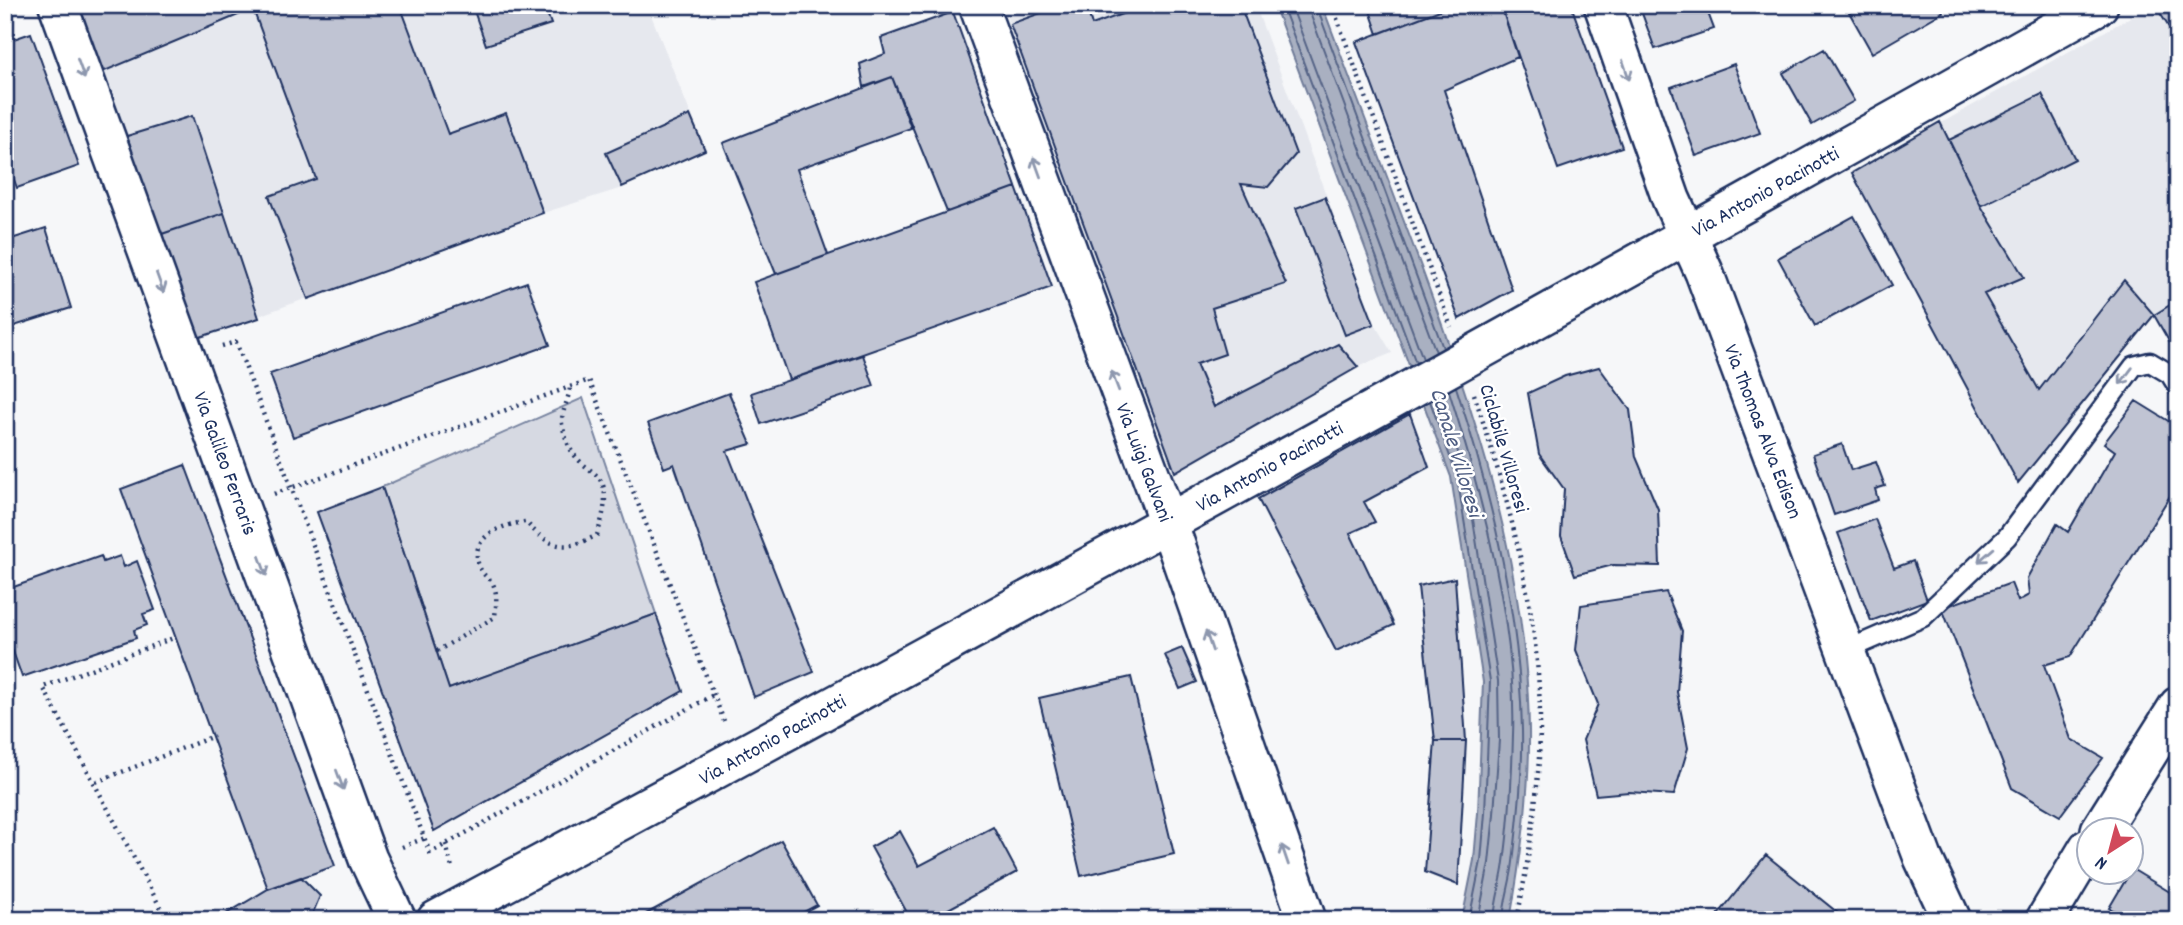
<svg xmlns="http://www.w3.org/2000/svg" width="2183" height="925" font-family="Dekko,sans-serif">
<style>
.built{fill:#e6e8ee}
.green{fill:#d6d9e2;stroke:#7884a0;stroke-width:2}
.water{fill:#a9b0c1;stroke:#707c99;stroke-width:2}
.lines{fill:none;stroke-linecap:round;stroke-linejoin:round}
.shore{stroke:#546386;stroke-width:2}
.building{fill:#c0c4d3;stroke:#1b2f5e;stroke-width:2}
.lane-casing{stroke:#1b2f5e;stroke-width:23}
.street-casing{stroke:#1b2f5e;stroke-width:42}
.path{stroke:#1b2f5e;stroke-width:4.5;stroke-dasharray:2 5;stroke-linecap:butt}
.lane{stroke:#fff;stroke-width:18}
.street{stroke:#fff;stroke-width:37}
.oneway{stroke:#8d97ae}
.labels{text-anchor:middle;stroke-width:5;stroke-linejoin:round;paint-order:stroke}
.street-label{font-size:21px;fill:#1b2f5e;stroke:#fff}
.water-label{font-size:23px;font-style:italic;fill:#4d5c81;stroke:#fff}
</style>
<rect width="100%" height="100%" fill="#f6f7f9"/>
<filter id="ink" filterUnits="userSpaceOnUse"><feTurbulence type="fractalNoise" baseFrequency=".0143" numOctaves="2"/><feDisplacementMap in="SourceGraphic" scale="14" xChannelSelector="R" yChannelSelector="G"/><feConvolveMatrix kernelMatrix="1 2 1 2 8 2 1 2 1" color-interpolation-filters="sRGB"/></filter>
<g filter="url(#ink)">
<path class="built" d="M75,5H647L705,150L622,188L543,213L194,339L127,136Z
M1002,5H1255L1374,323L1392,353L1358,367L1175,472Z
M2152,5L2178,42V357L2154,315L2018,483L1852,173Z"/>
<path class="green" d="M583,398L656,614L449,689L382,487Z"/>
<path class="water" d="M1274,5H1322C1353,86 1383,167 1414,248C1472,403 1527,563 1529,730C1530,794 1521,858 1510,920H1462L1474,860L1478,813L1483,682L1451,477Z"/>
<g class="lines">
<path class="shore" d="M1282,5L1416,363
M1291,5L1423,359
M1307,5L1436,352
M1316,5L1443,348
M1456,387C1492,496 1520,614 1522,730C1523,774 1518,819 1513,862C1511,881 1504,900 1503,920
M1449,391C1481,492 1517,629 1513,735C1512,777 1510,820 1504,862C1502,881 1495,900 1494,920
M1438,397L1466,474L1498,681L1499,740L1494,814L1489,863L1478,920
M1430,401L1457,476L1490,681L1485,813L1481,861L1469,920"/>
</g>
<path class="building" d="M75,5H262L100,73Z
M262,5H400L448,134L506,113L543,213L308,299L269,196L316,179L253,9Z
M472,5H544L551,24L486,45Z
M1063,5H1086L1092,25L1147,5H1240L1296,154L1268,187L1241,184L1286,284L1212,308L1225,354L1196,364L1214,407L1338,344L1358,367L1175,472L1010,24Z
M1368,5H1453L1378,34Z
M1453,5H1531L1504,15L1518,57L1444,90L1512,290L1459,319L1356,42Z
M1531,5H1571L1622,147L1558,169L1504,15Z
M1639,5H1705L1714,29L1655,49Z
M1845,5H1939L1943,12L1872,53Z
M2155,5H2178V42Z
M953,12L1016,187L947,212L892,77L864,87L860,64L885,54L881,38Z
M31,33L79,166L17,188L5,155V42Z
M1824,49L1854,101L1812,125L1783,73Z
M1734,64L1760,133L1696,156L1671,87Z
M892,77L911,128L797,169L828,255L776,274L723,143Z
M2042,94L2075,159L1981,206L1949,140Z
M690,115L705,150L622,187L606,153Z
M192,116L224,213L159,235L127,136Z
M1940,122L1981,206L2024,277L1984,294L2039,390L2124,280L2154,315L2018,483L1852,173Z
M1016,187L1052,287L789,380L754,282Z
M1325,197L1374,324L1345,335L1296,208Z
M224,213L259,318L194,339L159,235Z
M1854,216L1892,285L1815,326L1778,258Z
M46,228L71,308L5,329V241Z
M527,282L550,345L293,437L270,374Z
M2178,300V357L2154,315Z
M863,355L874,386L761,424L751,393Z
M1599,367L1630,410L1636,457L1658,509L1660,566L1613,565L1575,575L1561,536L1564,489L1539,454L1528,393L1565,376Z
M729,393L751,444L727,451L814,672L754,697L674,464L664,468L648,423Z
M2136,401L2178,427V483L2070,657L2044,665L2071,739L2103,758L2060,816L2012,788L1942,608L2011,583L2018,601L2029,595L2027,578L2057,524L2068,532L2115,451L2104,443Z
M1410,414L1429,467L1364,502L1375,522L1350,533L1394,625L1336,651L1258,499Z
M1842,444L1851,470L1876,462L1885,486L1875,489L1878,500L1834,515L1813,454Z
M185,465L335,866L268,889L121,489Z
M382,487L449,689L656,614L683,691L434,831L317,512Z
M1875,519L1894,568L1913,561L1927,600L1871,621L1838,533Z
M101,556L103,562L120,556L124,567L137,561L155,610L143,614L147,625L134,630L136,638L22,677L5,629V590Z
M1455,578L1466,741H1435L1418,586Z
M1666,592L1682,631L1677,692L1688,748L1674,795L1629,792L1596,795L1583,740L1598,704L1576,650L1581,605Z
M1182,648L1197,682L1180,689L1165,655Z
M1131,677L1174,854L1081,876L1039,698Z
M1435,741H1466L1458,885L1425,872Z
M993,827L1017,872L928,920H911L871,847L900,831L919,866Z
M781,840L817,905L789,920H649L646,914Z
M1766,855L1843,917L1841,920H1714Z
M2132,869L2178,897V920H2122L2124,916L2109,908Z
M301,877L320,896L310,920H216L268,889Z"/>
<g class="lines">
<defs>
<path id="lane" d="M1847,650L1923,617L2007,537L2134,366L2150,362L2170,374L2178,387"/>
<path id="street" d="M58,5L368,859L397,920
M978,5L1168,522L1307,920
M1603,5L1671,199L1704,272L1923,858L1952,920
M2100,830L2178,706
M436,920C994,622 1547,315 2099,5
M2045,920L2088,848"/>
</defs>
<use href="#lane" class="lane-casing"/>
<use href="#street" class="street-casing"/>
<path class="path" d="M1332,5L1451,327
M222,346L236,342L430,853L713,695
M1474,394C1509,500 1541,616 1540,729C1539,793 1529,857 1517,920
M274,494L589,380L724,721
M437,651L495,617C496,606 498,594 493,584C490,579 485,576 482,572C463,539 501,524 526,522C550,549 566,552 597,535C623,458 578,484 565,435C564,431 561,424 562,419C563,409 569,398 570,387
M96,782L214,736
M446,844L452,868
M402,847L425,838
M167,920L43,687L176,637"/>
<use href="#lane" class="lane"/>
<use href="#street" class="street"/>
</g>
<defs><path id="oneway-shaft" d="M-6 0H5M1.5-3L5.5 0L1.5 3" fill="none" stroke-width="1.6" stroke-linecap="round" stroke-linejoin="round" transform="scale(1.75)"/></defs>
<g class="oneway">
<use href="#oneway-shaft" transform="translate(81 69) rotate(70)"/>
<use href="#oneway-shaft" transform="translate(1626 70) rotate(71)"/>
<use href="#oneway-shaft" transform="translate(1037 167) rotate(-110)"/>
<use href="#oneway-shaft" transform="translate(160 283) rotate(70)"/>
<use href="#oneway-shaft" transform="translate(2126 376) rotate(127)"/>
<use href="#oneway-shaft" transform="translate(1115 381) rotate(-111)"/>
<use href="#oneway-shaft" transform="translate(1986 555) rotate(139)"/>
<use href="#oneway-shaft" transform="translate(263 566) rotate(70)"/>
<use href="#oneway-shaft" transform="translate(1209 641) rotate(-109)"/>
<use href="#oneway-shaft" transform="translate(340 780) rotate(70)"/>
<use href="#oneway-shaft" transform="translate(1285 855) rotate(-109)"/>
</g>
</g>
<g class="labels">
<g class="street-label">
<text transform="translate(1765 191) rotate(-29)" y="7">Via Antonio Pacinotti</text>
<text transform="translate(1764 431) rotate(69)" y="7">Via Thomas Alva Edison</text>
<text transform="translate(1505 448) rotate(74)" y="7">Ciclabile Villoresi</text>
<text transform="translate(1145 462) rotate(69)" y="7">Via Luigi Galvani</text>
<text transform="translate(226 463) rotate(70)" y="7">Via Galileo Ferraris</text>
<text transform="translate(1269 466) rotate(-29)" y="7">Via Antonio Pacinotti</text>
<text transform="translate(772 739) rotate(-29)" y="7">Via Antonio Pacinotti</text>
</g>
<g class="water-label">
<text transform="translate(1458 452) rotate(73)" y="8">Canale Villoresi</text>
</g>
</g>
<rect width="2183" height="925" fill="none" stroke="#fff" stroke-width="28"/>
<rect x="14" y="14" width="2155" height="897" fill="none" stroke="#1b2f5e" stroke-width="2.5" filter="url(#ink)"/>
<g transform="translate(2110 851) rotate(216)"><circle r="33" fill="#ffffff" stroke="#a4acbf" stroke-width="2"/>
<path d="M0-5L12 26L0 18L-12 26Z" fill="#d1495b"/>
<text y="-10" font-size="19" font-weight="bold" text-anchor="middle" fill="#1b2f5e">N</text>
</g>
</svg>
